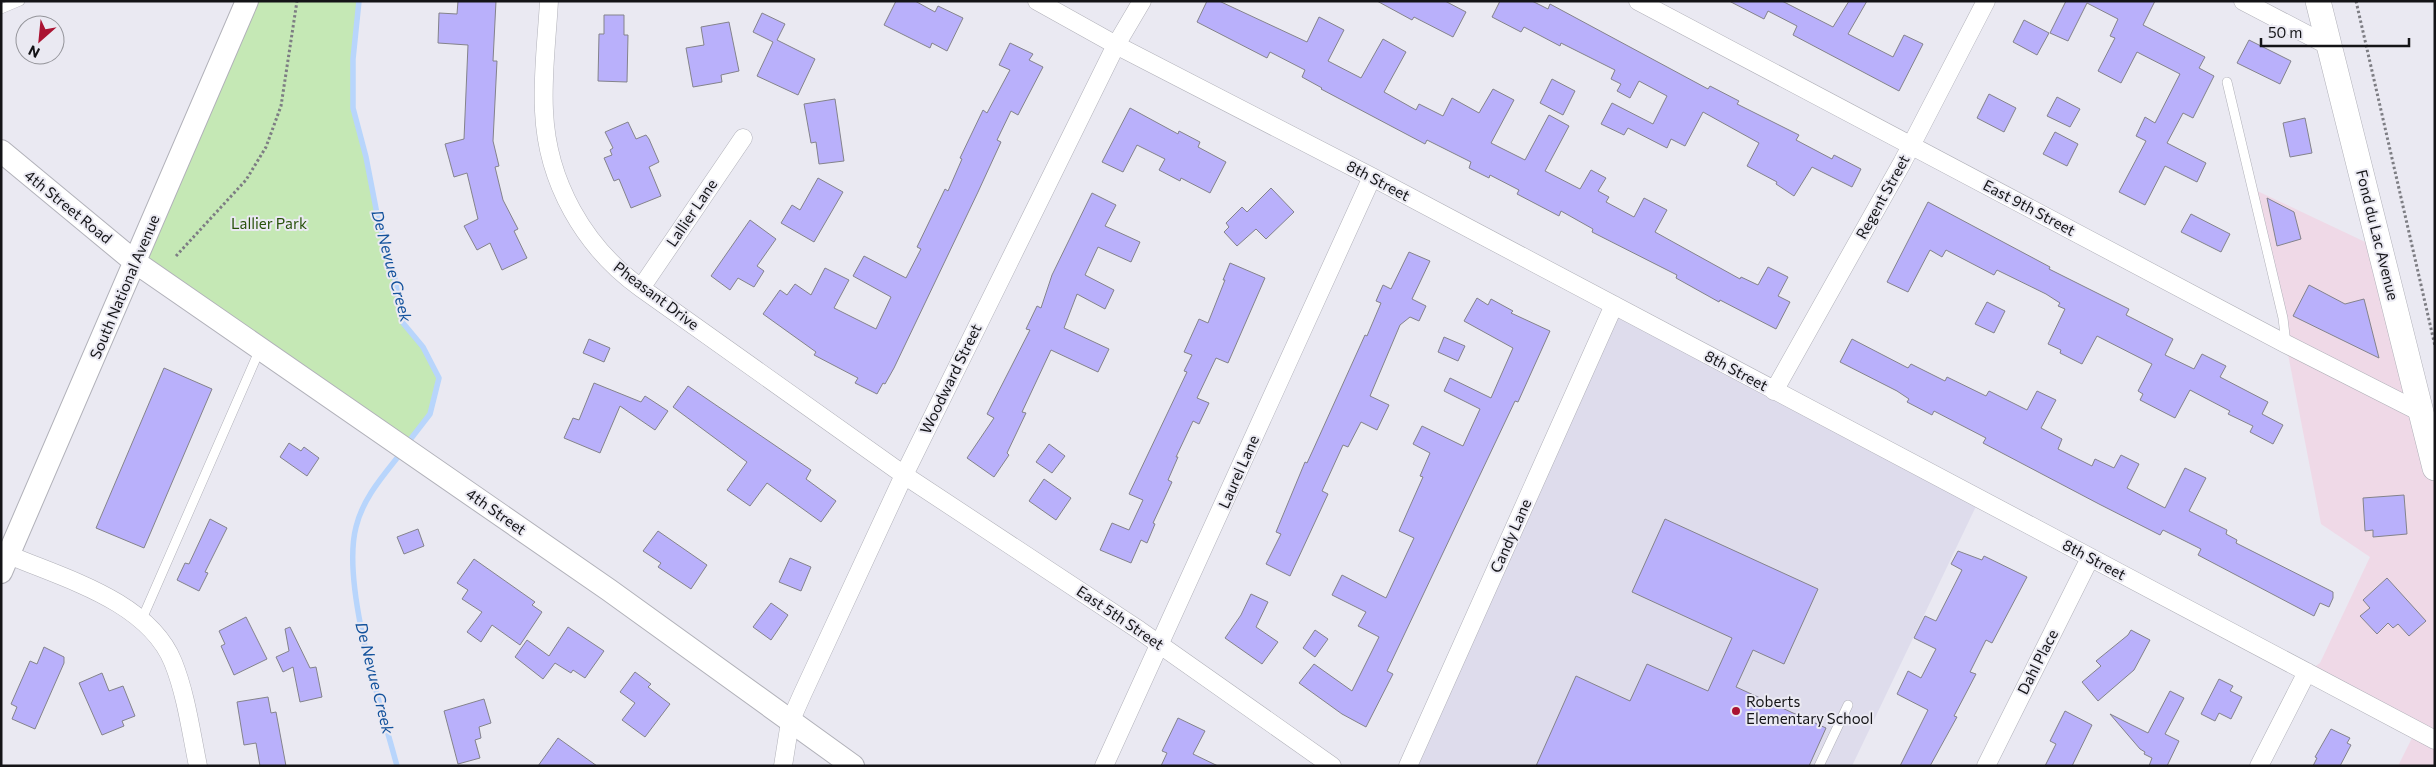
<svg xmlns="http://www.w3.org/2000/svg" width="2436" height="767" font-family="Commissioner,sans-serif">
<style>
.commercial{fill:#efd9e7}
.built{fill:#dedcec}
.green{fill:#c5e8b5}
.lines{fill:none;stroke-linecap:round;stroke-linejoin:round}
.stream{stroke:#b8d5fc;stroke-width:5.5}
.building{fill:#b9b0fb;stroke:#84838b}
.service-casing{stroke:#b1b1b9;stroke-width:10}
.minor-casing{stroke:#b1b1b9;stroke-width:19}
.tertiary-casing{stroke:#b1b1b9;stroke-width:24}
.secondary-casing{stroke:#b1b1b9;stroke-width:26}
.path{stroke:#7d7d83;stroke-width:3;stroke-dasharray:2.5 2.5;stroke-linecap:butt}
.service{stroke:#fff;stroke-width:9}
.minor{stroke:#fff;stroke-width:18}
.tertiary{stroke:#fff;stroke-width:22}
.secondary{stroke:#fff;stroke-width:25}
.poi-dot{fill:#aa1332;stroke:#eae9f2;stroke-width:2}
.labels{text-anchor:middle;stroke-width:4;stroke-linejoin:round;paint-order:stroke}
.street-label{font-size:15px;fill:#141417;stroke:#eae9f2}
.park-label{font-size:15px;fill:#28510a;stroke:#eae9f2}
.poi-label{font-size:15px;fill:#141417;stroke:#eae9f2;text-anchor:start}
.water-label{font-size:16px;font-style:italic;fill:#13529c;stroke:#eae9f2}
</style>
<rect width="100%" height="100%" fill="#eae9f2"/>
<path class="commercial" d="M2253,189L2380,249L2435,468V766H2398L2416,730L2307,672L2320,663L2370,557L2321,524L2286,344Z"/>
<path class="built" d="M1614,305L1979,500L1852,766H1408Z"/>
<path class="green" d="M245,1H359L353,59V108L366,157L378,219L394,274L403,323L422,345L439,378L430,414L404,448L135,262Z"/>
<g class="lines">
<path class="stream" d="M359,1L353,59V108L366,157L378,219L394,274L403,323L423,347L439,378L430,414L406,445
M397,766C381,706 341,585 356,527C363,498 383,476 401,453"/>
</g>
<path class="building" d="M458,1H496L493,61H497L493,141L499,166L495,167L503,200L518,229L514,231L527,258L502,270L490,243L477,250L464,226L478,219L467,173L454,177L445,144L464,139L468,45L438,43L439,13L457,14Z
M896,1H915L935,12L938,6L963,18L947,51L932,43L930,48L884,25Z
M1207,1H1219L1307,42L1319,17L1344,30L1328,61L1361,78L1383,39L1406,52L1384,92L1416,110L1419,104L1443,116L1452,98L1479,113L1493,89L1514,100L1491,143L1525,160L1549,115L1569,126L1545,171L1580,189L1591,170L1606,178L1598,191L1609,197L1606,202L1634,217L1644,198L1667,210L1655,232L1740,279L1741,277L1758,285L1768,267L1788,277L1778,296L1790,302L1776,329L1720,300L1719,302L1676,278L1677,275L1592,232L1593,229L1561,211L1559,216L1517,194L1519,190L1490,175L1489,178L1469,168L1471,162L1427,140L1425,144L1321,89L1322,88L1302,77L1305,70L1270,52L1267,58L1197,22Z
M1377,1H1445L1466,12L1453,37L1414,17L1412,20Z
M1500,1H1532L1548,9L1550,4L1708,89L1710,86L1739,101L1737,104L1799,135L1796,140L1832,159L1834,155L1861,169L1852,187L1812,167L1794,196L1776,184L1777,182L1747,166L1759,143L1703,112L1685,146L1671,139L1667,148L1628,128L1624,135L1601,124L1612,103L1653,124L1667,96L1639,81L1630,98L1617,91L1621,84L1611,79L1615,70L1561,43L1560,46L1524,27L1521,32L1492,17Z
M1729,1H1782L1833,27L1849,1H1867L1848,34L1893,57L1904,35L1923,44L1899,91L1793,35L1797,26L1768,11L1764,19Z
M2066,1H2155L2143,25L2205,57L2199,68L2214,76L2193,118L2183,113L2167,143L2206,163L2197,182L2165,166L2145,205L2119,192L2146,141L2136,136L2145,117L2155,123L2180,74L2137,52L2121,83L2098,71L2115,38L2110,36L2118,19L2087,3L2068,41L2050,33Z
M762,13L785,24L777,40L815,59L798,95L757,76L773,42L753,32Z
M604,15H624V35H628L627,82L598,81L599,34H604Z
M2024,20L2049,33L2037,55L2013,42Z
M729,22L739,71L721,75L722,82L693,87L686,48L704,45L701,27Z
M2249,40L2291,61L2280,84L2237,63Z
M1010,43L1033,54L1029,60L1043,67L1018,115L1011,111L997,140L1001,142L978,192L894,368L885,384L883,383L877,394L855,383L858,378L814,355L816,352L763,314L780,290L787,295L795,284L811,295L825,268L849,280L834,308L876,329L891,297L853,276L864,256L906,278L921,249L917,247L945,189L948,191L962,159L960,158L983,110L987,113L1010,70L999,65Z
M1552,79L1575,91L1563,115L1540,103Z
M1989,94L2016,108L2004,132L1977,118Z
M2057,97L2080,109L2070,127L2047,116Z
M835,99L844,161L819,164L816,142L811,143L804,104Z
M1130,108L1178,134L1179,131L1200,142L1198,147L1226,162L1210,193L1181,178L1180,181L1159,170L1165,159L1137,145L1123,172L1102,162Z
M2305,118L2312,153L2290,157L2283,123Z
M628,122L636,139L646,135L649,139L659,162L649,167L661,196L631,208L619,179L614,181L604,158L612,155L610,150L613,148L605,132Z
M2055,132L2078,144L2067,166L2043,154Z
M818,178L843,192L814,242L781,223L792,205L800,210Z
M1271,188L1294,212L1266,239L1256,229L1237,246L1224,232L1229,227L1226,223L1242,207L1247,212Z
M1092,193L1116,205L1105,226L1140,242L1131,262L1098,247L1085,275L1114,290L1105,309L1077,294L1064,328L1109,349L1098,372L1051,350L1022,412L1026,413L1007,453L1009,455L994,477L967,458L994,418L987,414L1030,330L1026,329L1037,306L1041,308L1052,275Z
M2267,198L2294,212L2301,239L2277,246Z
M1928,202L2050,267L2049,269L2129,309L2126,315L2173,339L2165,355L2194,369L2202,354L2226,366L2220,377L2268,402L2262,414L2283,425L2273,444L2250,432L2253,426L2228,414L2230,411L2190,390L2175,418L2140,400L2143,394L2138,391L2152,364L2097,336L2082,364L2060,353L2061,350L2048,344L2065,309L2058,306L2060,303L2046,294L1997,270L1994,275L1946,250L1942,257L1930,250L1908,292L1887,282Z
M2191,214L2230,234L2221,252L2181,232Z
M750,220L776,239L757,266L764,271L754,287L738,278L730,290L711,276Z
M1409,252L1430,261L1412,299L1426,306L1419,321L1410,317L1400,325L1370,396L1389,405L1377,430L1361,422L1348,447L1343,445L1322,491L1328,494L1290,576L1266,564L1281,534L1276,532L1305,462L1307,463L1313,450L1365,335L1367,336L1381,303L1376,301L1383,285L1391,289Z
M1230,263L1265,278L1228,363L1216,358L1197,398L1209,403L1199,424L1193,421L1176,457H1178L1168,480L1172,482L1153,523L1155,524L1147,543L1141,540L1131,563L1100,550L1112,523L1129,530L1143,500L1129,494L1187,372L1184,371L1192,355L1184,352L1199,319L1208,323L1225,280H1223Z
M2309,285L2345,304L2364,299L2379,358L2293,316Z
M1477,298L1488,305L1491,299L1513,311L1511,313L1550,331L1518,402L1515,401L1387,671L1393,674L1366,727L1342,714L1299,683L1314,664L1352,691L1379,637L1358,626L1366,612L1332,595L1342,575L1386,598L1414,538L1399,531L1423,477L1420,476L1430,453L1413,444L1422,426L1463,446L1480,409L1444,391L1450,378L1491,398L1513,348L1464,321Z
M1987,302L2005,311L1994,333L1975,324Z
M1444,337L1465,346L1458,361L1438,352Z
M589,339L610,348L604,362L583,353Z
M1852,339L1908,368L1911,364L1945,381L1947,377L1986,396L1989,391L2027,410L2037,391L2056,400L2041,428L2062,439L2058,449L2092,466L2095,459L2114,468L2121,455L2139,464L2127,488L2165,508L2185,468L2206,478L2189,511L2227,530L2226,534L2237,540L2236,543L2333,592V598L2329,607L2320,603L2314,616L2198,555L2201,549L2163,530L2160,535L2099,504L1983,443L1986,438L1934,411L1932,415L1907,402L1909,399L1897,391L1840,362Z
M164,368L212,389L144,548L96,528Z
M594,383L641,402L645,396L668,411L655,430L620,406L600,453L564,438L573,418L579,420Z
M688,386L811,470L806,479L836,501L821,522L767,483L750,506L727,490L747,462L673,407Z
M289,443L301,451L304,447L319,458L307,476L280,457Z
M1049,444L1065,456L1052,473L1036,462Z
M1044,479L1071,498L1056,520L1029,501Z
M2404,495L2407,534L2373,537V530L2365,531L2363,498Z
M210,519L227,528L205,572L208,573L199,591L177,580L185,563L189,564Z
M1665,519L1818,589L1784,664L1753,650L1736,687L1826,728L1809,766H1536L1576,676L1630,701L1647,664L1708,691L1732,638L1632,592Z
M418,529L424,546L404,554L397,537Z
M658,531L707,565L691,589L658,567L661,563L643,551Z
M1958,551L1982,560L1984,556L2027,577L1992,643L1986,640L1970,672L1976,674L1954,716L1957,717L1930,766H1900L1928,710L1897,694L1908,671L1921,678L1936,649L1914,638L1925,616L1936,621L1962,570L1951,564Z
M790,558L811,567L801,591L779,582Z
M474,559L535,602L532,605L542,612L520,645L492,625L481,642L467,632L482,612L462,599L468,590L457,583Z
M2387,578L2426,621L2409,636L2398,624L2393,628L2388,623L2377,634L2360,616L2370,608L2363,600Z
M1251,594L1268,602L1256,627L1278,642L1262,664L1225,638L1241,615Z
M771,603L788,615L771,640L753,627Z
M246,617L267,659L234,675L221,646L225,644L219,631Z
M290,627L310,668L316,667L322,697L300,702L293,667L283,672L276,657L289,651L285,629Z
M568,627L604,651L585,678L573,670L571,673L555,663L543,679L515,657L527,640L549,656Z
M1315,630L1328,639L1315,657L1303,648Z
M2131,630L2150,640L2134,670L2098,701L2082,682L2101,666L2096,661L2128,635Z
M44,647L64,657V663L35,729L12,719L17,707L11,704L30,661L37,664Z
M635,672L651,684L648,687L670,704L645,737L622,720L635,703L620,692Z
M102,673L109,691L123,686L135,716L122,721L124,726L102,735L79,683Z
M2219,679L2233,686L2230,691L2242,697L2231,719L2219,713L2215,721L2201,714Z
M2170,691L2184,698L2165,734L2179,741L2167,766H2149L2152,758L2144,754L2145,752L2140,749L2110,714L2148,733Z
M268,697L271,713L276,712L286,766H260L256,743L244,745L237,702Z
M484,699L491,723L479,727L481,738L475,740L480,758L458,764L444,711Z
M2065,711L2092,725L2072,766H2045L2056,744L2050,741Z
M1178,718L1205,731L1193,754L1218,766H1161L1167,753L1162,751Z
M2331,729L2350,738L2347,743L2351,745L2340,766H2313L2317,758L2315,757Z
M558,738L597,766H538Z"/>
<g class="lines">
<defs>
<path id="service" d="M1,9L20,1
M2227,82L2283,318L2286,344
M142,619L260,349
M1819,766L1848,705"/>
<path id="minor" d="M549,1C547,38 542,75 544,111C547,182 584,247 641,288L904,475L1139,630L1332,766
M1037,1L1116,45L1372,177L2435,740
M1638,1L2286,344L2422,413
M2243,1L2329,46
M641,288L743,138
M1774,391L1902,163L1986,1
M9,555C65,579 148,601 173,662C186,694 191,732 198,766
M783,766L790,722L802,695L904,475L1116,45L1142,1
M1104,766L1372,177
M1408,766L1614,305
M1986,766L2090,558
M2259,766L2307,672"/>
<path id="tertiary" d="M1,151L135,262L609,590L853,766
M1,572L247,1"/>
<path id="secondary" d="M2318,1L2435,468"/>
</defs>
<use href="#service" class="service-casing"/>
<use href="#minor" class="minor-casing"/>
<use href="#tertiary" class="tertiary-casing"/>
<use href="#secondary" class="secondary-casing"/>
<path class="path" d="M2356,1L2435,346
M176,256L246,180L266,147L281,106L297,1"/>
<use href="#service" class="service"/>
<use href="#minor" class="minor"/>
<use href="#tertiary" class="tertiary"/>
<use href="#secondary" class="secondary"/>
</g>
<circle class="poi-dot" cx="1736" cy="711" r="5"/>
<g class="labels">
<g class="street-label">
<text transform="translate(1378 181) rotate(28)" y="5">8th Street</text>
<text transform="translate(1883 197) rotate(-61)" y="5">Regent Street</text>
<text transform="translate(68 207) rotate(39)" y="5">4th Street Road</text>
<text transform="translate(2029 208) rotate(28)" y="5">East 9th Street</text>
<text transform="translate(692 213) rotate(-56)" y="5">Lallier Lane</text>
<text transform="translate(2377 235) rotate(76)" y="5">Fond du Lac Avenue</text>
<text transform="translate(125 287) rotate(-67)" y="5">South National Avenue</text>
<text transform="translate(656 296) rotate(37)" y="5">Pheasant Drive</text>
<text transform="translate(1736 371) rotate(28)" y="5">8th Street</text>
<text transform="translate(951 379) rotate(-64)" y="5">Woodward Street</text>
<text transform="translate(1239 472) rotate(-66)" y="5">Laurel Lane</text>
<text transform="translate(496 512) rotate(35)" y="5">4th Street</text>
<text transform="translate(1511 536) rotate(-66)" y="5">Candy Lane</text>
<text transform="translate(2094 560) rotate(28)" y="5">8th Street</text>
<text transform="translate(1120 618) rotate(34)" y="5">East 5th Street</text>
<text transform="translate(2038 662) rotate(-63)" y="5">Dahl Place</text>
</g>
<g class="park-label">
<text x="269" y="229">Lallier Park</text>
</g>
<g class="poi-label">
<text x="1746" y="707">Roberts<tspan x="1746" dy="17">Elementary School</tspan></text>
</g>
<g class="water-label">
<text transform="translate(392 266) rotate(75)" y="6">De Nevue Creek</text>
<text transform="translate(375 678) rotate(76)" y="6">De Nevue Creek</text>
</g>
</g>
<rect width="2436" height="767" fill="none" stroke="#141417" stroke-width="5"/>
<g transform="translate(40 40) rotate(207)"><circle r="24" fill="#eae9f2" stroke="#94949a"/>
<path d="M0-4L9 19L0 12L-9 19Z" fill="#aa1332"/>
<text y="-8" font-size="14" font-weight="bold" text-anchor="middle" fill="#141417">N</text>
</g>
<path d="M2261 38v8h148v-8" fill="none" stroke="#141417" stroke-width="2.5"/>
<text x="2268" y="38" font-size="15" fill="#141417" stroke="#eae9f2" stroke-width="4" paint-order="stroke">50 m</text>
</svg>
